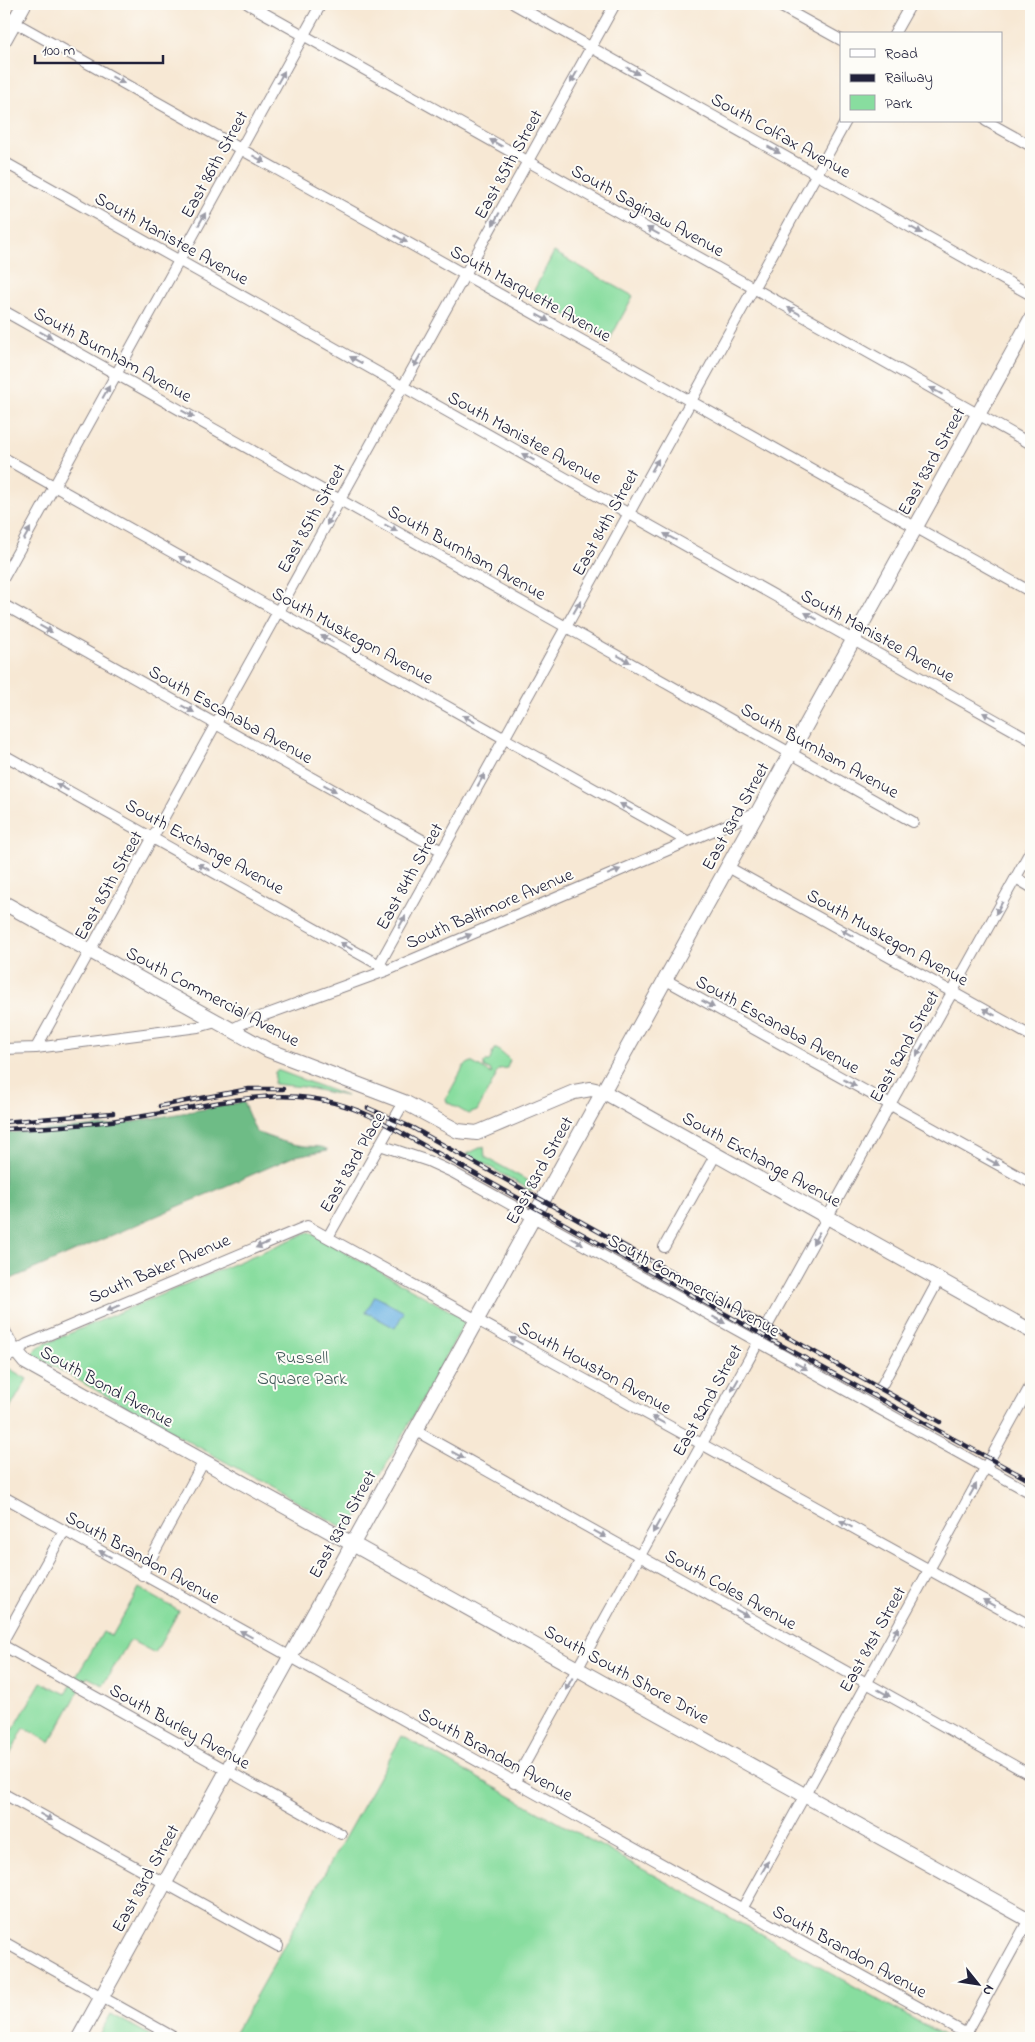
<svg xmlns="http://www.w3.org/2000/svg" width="1035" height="2042" font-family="'Indie Flower',sans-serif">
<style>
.green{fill:#88dd9f;stroke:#55806d}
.forest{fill:#6ebc86;stroke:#486f60}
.water{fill:#6cb3e3;stroke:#476a8f}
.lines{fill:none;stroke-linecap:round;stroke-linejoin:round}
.street-casing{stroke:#8c8588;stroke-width:12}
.secondary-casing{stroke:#8c8588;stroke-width:16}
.street{stroke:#fff;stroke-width:10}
.secondary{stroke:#fff;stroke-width:14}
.rail-casing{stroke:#22223b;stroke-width:4.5}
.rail{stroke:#fdfcf7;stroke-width:2.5;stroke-dasharray:8;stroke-linecap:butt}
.oneway{fill:#9c9ca7}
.labels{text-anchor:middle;stroke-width:4;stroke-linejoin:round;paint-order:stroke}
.street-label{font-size:18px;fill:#22223b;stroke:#fdfcf7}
.park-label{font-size:18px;fill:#415a59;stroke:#fdfcf7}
</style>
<rect width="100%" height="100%" fill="#fdfcf7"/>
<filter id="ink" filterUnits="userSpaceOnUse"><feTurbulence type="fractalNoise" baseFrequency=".02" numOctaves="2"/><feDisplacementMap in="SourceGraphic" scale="10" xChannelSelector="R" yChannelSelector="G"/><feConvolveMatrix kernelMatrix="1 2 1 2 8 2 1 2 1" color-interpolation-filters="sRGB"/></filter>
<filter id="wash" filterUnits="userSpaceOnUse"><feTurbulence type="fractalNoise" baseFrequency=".0096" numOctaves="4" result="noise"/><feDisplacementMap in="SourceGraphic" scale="20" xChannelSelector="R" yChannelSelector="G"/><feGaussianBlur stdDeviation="1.12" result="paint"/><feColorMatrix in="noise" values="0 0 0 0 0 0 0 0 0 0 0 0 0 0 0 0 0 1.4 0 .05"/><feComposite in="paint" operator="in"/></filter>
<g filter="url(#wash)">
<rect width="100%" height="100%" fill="#f7e8d4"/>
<path class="green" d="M554,252L633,296L610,339L531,296Z
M494,1049H497L510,1060L507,1068L499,1069L495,1075L496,1076L477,1111L468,1114L447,1102L446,1099L464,1066L471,1062L492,1074L490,1069L484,1068V1063L490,1060Z
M277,1070L346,1096L303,1087L274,1084L275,1072Z
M484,1146L485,1157L530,1182L538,1181L532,1191L467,1154Z
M309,1232L463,1318L465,1322L353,1525L348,1530L33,1355L35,1350L40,1346Z
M10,1369L27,1379L4,1419V1372Z
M139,1588L179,1611L155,1653L130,1640L103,1685L87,1677L50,1742L24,1728L4,1766L5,1726L13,1730L41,1682L66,1694L103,1632L112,1636Z
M402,1736L948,2038H232Z
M111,2014L155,2038H97Z"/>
<path class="forest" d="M243,1102L256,1132C271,1138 288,1144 305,1146C313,1147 321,1145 328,1150L295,1156L4,1282V1133L116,1125Z"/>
<path class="water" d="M375,1296L404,1312L395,1328L366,1312Z"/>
</g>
<g filter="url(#ink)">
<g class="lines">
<defs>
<path id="street" d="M248,4L1031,444
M514,4L1031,295
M776,4L841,40
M14,22L1031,592
M894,34L911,4
M986,121L1031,146
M4,162L1031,740
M4,311L913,822
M4,458L687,841
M4,577L321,4
M4,605L442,851
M4,755L383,967
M728,867L1031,1036
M1016,878L1031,887
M379,965L846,121
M666,980L1031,1183
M230,1030L246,1022L388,970L759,811
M36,1048L615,4
M4,1049L36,1048L198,1027L216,1022
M380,1145L428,1161L452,1172L1031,1493
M328,1237L404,1102
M664,1247L716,1154
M4,1329L16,1351L27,1344L307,1226L1031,1626
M882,1385L939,1279
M416,1431L1031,1775
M4,1497L974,2038
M142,1575L204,1461
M4,1639L64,1531
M4,1646L341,1834
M514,1783L1031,850
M4,1794L278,1946
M742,1909L1031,1385
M4,1942L175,2038
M966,2034L1031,1916"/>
<path id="secondary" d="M4,40L24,4
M4,903L268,1050L404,1102L458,1131L477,1133L574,1092L591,1089L604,1092L1031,1331
M4,1356L16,1351L25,1362L1031,1921
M79,2038L1031,319"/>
</defs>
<use href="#street" class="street-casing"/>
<use href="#secondary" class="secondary-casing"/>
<use href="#street" class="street"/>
<use href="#secondary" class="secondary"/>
<defs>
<path id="rail" d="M160,1106L249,1089H283
M368,1108L413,1128L940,1422
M4,1122L113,1113
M4,1129C51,1128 98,1124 144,1116C230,1102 300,1077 382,1122L779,1344L1031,1481"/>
</defs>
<use href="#rail" class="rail-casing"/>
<use href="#rail" class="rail"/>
</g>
<defs><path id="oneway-solid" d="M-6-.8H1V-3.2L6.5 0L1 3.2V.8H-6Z" transform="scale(1.25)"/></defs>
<g class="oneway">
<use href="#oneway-solid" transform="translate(633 71) rotate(29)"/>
<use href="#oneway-solid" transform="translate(281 77) rotate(-61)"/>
<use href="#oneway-solid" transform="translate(574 77) rotate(119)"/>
<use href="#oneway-solid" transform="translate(118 80) rotate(29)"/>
<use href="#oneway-solid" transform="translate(496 143) rotate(-151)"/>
<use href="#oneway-solid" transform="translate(774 150) rotate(29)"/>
<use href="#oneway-solid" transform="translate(259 159) rotate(29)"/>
<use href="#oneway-solid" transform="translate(202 219) rotate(-61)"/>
<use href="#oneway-solid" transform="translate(496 219) rotate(119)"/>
<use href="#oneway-solid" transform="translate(916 230) rotate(29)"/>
<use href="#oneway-solid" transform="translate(653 231) rotate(-151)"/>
<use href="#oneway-solid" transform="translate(401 239) rotate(29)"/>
<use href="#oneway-solid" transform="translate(794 311) rotate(-151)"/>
<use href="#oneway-solid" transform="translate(543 318) rotate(29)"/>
<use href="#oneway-solid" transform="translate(46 335) rotate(29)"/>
<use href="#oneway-solid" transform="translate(356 360) rotate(-151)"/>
<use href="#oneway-solid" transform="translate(417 361) rotate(119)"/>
<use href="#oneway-solid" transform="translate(936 391) rotate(-151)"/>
<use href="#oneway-solid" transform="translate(106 392) rotate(-61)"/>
<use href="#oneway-solid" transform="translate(188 414) rotate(29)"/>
<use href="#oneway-solid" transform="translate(528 457) rotate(-151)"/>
<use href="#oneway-solid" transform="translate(655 465) rotate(-61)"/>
<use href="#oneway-solid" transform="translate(330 519) rotate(119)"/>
<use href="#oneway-solid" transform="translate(391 528) rotate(29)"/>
<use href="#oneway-solid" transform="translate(27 534) rotate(-61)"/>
<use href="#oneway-solid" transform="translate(670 537) rotate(-151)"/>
<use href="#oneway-solid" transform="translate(185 560) rotate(-151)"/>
<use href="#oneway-solid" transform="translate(577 607) rotate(-61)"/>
<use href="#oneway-solid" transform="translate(811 616) rotate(-151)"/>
<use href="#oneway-solid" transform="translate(46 629) rotate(29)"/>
<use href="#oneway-solid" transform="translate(327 639) rotate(-151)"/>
<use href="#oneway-solid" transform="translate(624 659) rotate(29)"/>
<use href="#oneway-solid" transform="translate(188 709) rotate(29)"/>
<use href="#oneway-solid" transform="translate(989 716) rotate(-151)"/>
<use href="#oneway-solid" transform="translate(469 719) rotate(-151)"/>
<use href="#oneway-solid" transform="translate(481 780) rotate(-61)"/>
<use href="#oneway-solid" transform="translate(62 787) rotate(-151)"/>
<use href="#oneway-solid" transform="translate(330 788) rotate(29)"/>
<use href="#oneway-solid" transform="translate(626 807) rotate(-151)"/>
<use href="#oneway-solid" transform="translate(204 867) rotate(-151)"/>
<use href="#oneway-solid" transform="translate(614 872) rotate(-23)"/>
<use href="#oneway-solid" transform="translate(999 908) rotate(119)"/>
<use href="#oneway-solid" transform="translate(402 922) rotate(-61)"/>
<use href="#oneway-solid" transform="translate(847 933) rotate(-151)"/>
<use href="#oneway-solid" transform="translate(465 937) rotate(-23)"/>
<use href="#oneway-solid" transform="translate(346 946) rotate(-151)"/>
<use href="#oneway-solid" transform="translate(708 1004) rotate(29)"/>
<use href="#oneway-solid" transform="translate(989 1012) rotate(-151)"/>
<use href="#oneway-solid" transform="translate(920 1050) rotate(119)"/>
<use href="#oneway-solid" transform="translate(850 1083) rotate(29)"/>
<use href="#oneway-solid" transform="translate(993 1162) rotate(29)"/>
<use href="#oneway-solid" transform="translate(816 1238) rotate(119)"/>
<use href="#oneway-solid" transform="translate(577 1241) rotate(29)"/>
<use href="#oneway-solid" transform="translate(262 1245) rotate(157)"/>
<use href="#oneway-solid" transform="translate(113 1308) rotate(157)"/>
<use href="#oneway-solid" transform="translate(719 1320) rotate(29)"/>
<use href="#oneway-solid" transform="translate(516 1341) rotate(-151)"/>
<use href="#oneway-solid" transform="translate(801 1366) rotate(29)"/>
<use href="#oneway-solid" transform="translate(735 1385) rotate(119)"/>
<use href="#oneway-solid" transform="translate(658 1420) rotate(-151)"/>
<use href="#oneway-solid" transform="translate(458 1455) rotate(29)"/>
<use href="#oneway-solid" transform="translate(973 1490) rotate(-61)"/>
<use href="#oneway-solid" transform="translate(846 1524) rotate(-151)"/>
<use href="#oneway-solid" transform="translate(656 1527) rotate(119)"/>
<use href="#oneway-solid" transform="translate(600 1534) rotate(29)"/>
<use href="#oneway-solid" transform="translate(105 1554) rotate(-151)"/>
<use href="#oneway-solid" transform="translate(989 1603) rotate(-151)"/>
<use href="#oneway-solid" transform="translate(742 1613) rotate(29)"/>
<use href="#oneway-solid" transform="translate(895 1633) rotate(-61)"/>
<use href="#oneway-solid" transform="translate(246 1634) rotate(-151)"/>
<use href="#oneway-solid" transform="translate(569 1684) rotate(119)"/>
<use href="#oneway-solid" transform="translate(884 1693) rotate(29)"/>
<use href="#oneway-solid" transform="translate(46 1817) rotate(29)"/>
<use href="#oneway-solid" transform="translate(765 1867) rotate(-61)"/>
</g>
</g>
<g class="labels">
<g class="street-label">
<text transform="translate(781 135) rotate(29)" y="6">South Colfax Avenue</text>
<text transform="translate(214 164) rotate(-61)" y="6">East 86th Street</text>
<text transform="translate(508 164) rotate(-61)" y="6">East 85th Street</text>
<text transform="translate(648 210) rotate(29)" y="6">South Saginaw Avenue</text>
<text transform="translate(172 238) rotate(29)" y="6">South Manistee Avenue</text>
<text transform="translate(531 293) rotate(29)" y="6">South Marquette Avenue</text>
<text transform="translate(113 354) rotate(29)" y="6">South Burnham Avenue</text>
<text transform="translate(525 437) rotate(29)" y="6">South Manistee Avenue</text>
<text transform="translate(931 461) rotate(-61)" y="6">East 83rd Street</text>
<text transform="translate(311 518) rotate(-61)" y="6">East 85th Street</text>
<text transform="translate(605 522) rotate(-61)" y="6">East 84th Street</text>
<text transform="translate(467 552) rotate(29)" y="6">South Burnham Avenue</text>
<text transform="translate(353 635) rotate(29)" y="6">South Muskegon Avenue</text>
<text transform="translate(878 635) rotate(29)" y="6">South Manistee Avenue</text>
<text transform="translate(231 714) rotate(29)" y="6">South Escanaba Avenue</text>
<text transform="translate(820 750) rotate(29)" y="6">South Burnham Avenue</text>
<text transform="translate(735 816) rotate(-61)" y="6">East 83rd Street</text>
<text transform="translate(205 846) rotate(29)" y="6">South Exchange Avenue</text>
<text transform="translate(409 876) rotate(-61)" y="6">East 84th Street</text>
<text transform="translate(108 885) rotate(-61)" y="6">East 85th Street</text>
<text transform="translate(489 908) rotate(-23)" y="6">South Baltimore Avenue</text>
<text transform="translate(888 937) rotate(29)" y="6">South Muskegon Avenue</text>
<text transform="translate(213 996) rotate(28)" y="6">South Commercial Avenue</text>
<text transform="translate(778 1024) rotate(29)" y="6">South Escanaba Avenue</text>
<text transform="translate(904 1046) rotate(-61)" y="6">East 82nd Street</text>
<text transform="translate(762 1159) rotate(29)" y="6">South Exchange Avenue</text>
<text transform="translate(352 1162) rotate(-60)" y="6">East 83rd Place</text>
<text transform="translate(539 1170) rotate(-61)" y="6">East 83rd Street</text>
<text transform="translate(159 1268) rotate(-23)" y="6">South Baker Avenue</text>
<text transform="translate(694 1285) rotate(29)" y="6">South Commercial Avenue</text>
<text transform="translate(595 1367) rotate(29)" y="6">South Houston Avenue</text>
<text transform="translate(107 1386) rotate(29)" y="6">South Bond Avenue</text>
<text transform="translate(707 1400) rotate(-61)" y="6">East 82nd Street</text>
<text transform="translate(342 1524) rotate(-61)" y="6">East 83rd Street</text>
<text transform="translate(143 1557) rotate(29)" y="6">South Brandon Avenue</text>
<text transform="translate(731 1589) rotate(29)" y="6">South Coles Avenue</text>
<text transform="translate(872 1639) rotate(-61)" y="6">East 81st Street</text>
<text transform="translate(627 1674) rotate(29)" y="6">South South Shore Drive</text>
<text transform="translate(180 1726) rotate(29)" y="6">South Burley Avenue</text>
<text transform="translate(496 1754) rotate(29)" y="6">South Brandon Avenue</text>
<text transform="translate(145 1878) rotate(-61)" y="6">East 83rd Street</text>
<text transform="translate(850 1951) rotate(29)" y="6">South Brandon Avenue</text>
</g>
<g class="park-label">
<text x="302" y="1363">Russell<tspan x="302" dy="21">Square Park</tspan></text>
</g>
</g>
<rect width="1035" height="2042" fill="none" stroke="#fdfcf7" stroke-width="20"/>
<rect x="840" y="32" width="162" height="90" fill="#fdfcf7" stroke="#a5a5ac"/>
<rect x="850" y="49" width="25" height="8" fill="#ffffff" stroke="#a5a5ac"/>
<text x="885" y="58" font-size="15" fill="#22223b">Road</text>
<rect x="850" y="74" width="25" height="8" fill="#22223b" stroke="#a5a5ac"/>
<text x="885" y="82" font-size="15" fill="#22223b">Railway</text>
<rect x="850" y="95" width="25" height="15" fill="#88dd9f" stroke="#a5a5ac"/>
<text x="885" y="108" font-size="15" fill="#22223b">Park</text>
<g transform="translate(978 1984) rotate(120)" stroke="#fdfcf7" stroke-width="4" paint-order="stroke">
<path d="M0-4L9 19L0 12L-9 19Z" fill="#22223b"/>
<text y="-8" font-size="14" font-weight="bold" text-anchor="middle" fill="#22223b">N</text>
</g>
<path d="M35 55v8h128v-8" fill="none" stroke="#22223b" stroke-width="2.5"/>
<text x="42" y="55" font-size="15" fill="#22223b" stroke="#fdfcf7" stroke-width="4" paint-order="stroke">100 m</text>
</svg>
